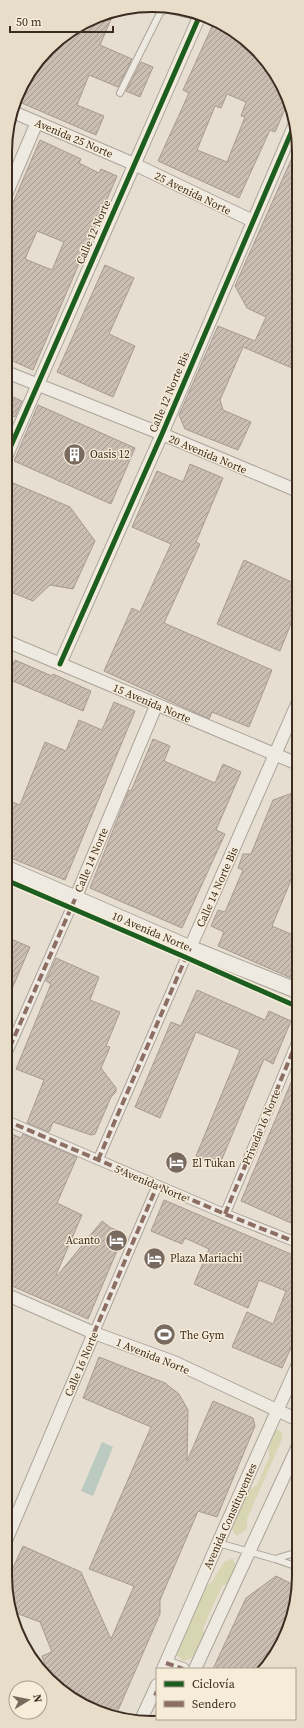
<svg xmlns="http://www.w3.org/2000/svg" width="304" height="1728" font-family="'Source Serif 4',serif">
<style>
.grass{fill:#d8d5b3}
.water{fill:#bbcbc1}
.building{fill:url(#building-hatch);stroke:#a79a90;fill-rule:evenodd}
.lines{fill:none;stroke-linecap:round;stroke-linejoin:round}
.service-casing{stroke:#aca499;stroke-width:8}
.pedestrian-casing{stroke:#aca499;stroke-width:11}
.minor-casing{stroke:#aca499;stroke-width:14}
.tertiary-casing{stroke:#aca499;stroke-width:17}
.service{stroke:#eeeae2;stroke-width:6}
.pedestrian{stroke:#eeeae2;stroke-width:9}
.minor{stroke:#eeeae2;stroke-width:12}
.tertiary{stroke:#eeeae2;stroke-width:15}
.quiet{stroke:#8d6e63;stroke-width:4;stroke-dasharray:8 4;stroke-linecap:butt}
.cycleway-casing{stroke:#f6ecd8;stroke-width:8}
.cycleway{stroke:#1b5e20;stroke-width:5}
.labels{text-anchor:middle;stroke-width:3;stroke-linejoin:round;paint-order:stroke}
.street-label{font-size:11px;fill:#3c2c20;stroke:#f6ecd8}
.poi-label{font-size:11px;fill:#3c2c20;stroke:#f6ecd8;text-anchor:start}
.rim{fill:none;stroke:#3c2c20;stroke-width:2}
</style>
<defs>
<pattern id="building-hatch" width="6" height="6" patternUnits="userSpaceOnUse"><rect width="6" height="6" fill="#cabdb2"/><path d="M-1 1l2-2M0 6l6-6M5 7l2-2" fill="none" stroke="#a59a90"/></pattern>
</defs>
<rect width="100%" height="100%" fill="#e6ded1"/>
<path class="grass" d="M298,1386V1406H296L293,1401L292,1391Z
M276,1429L281,1431L283,1437L247,1519V1529L237,1536L231,1528L247,1491L257,1485L269,1457V1443Z
M233,1558L236,1566L227,1584L222,1586L203,1628L204,1636L195,1657L183,1661L176,1654L199,1591L211,1583L224,1562Z"/>
<path class="water" d="M102,1442L113,1447L93,1496L81,1491Z"/>
<path class="building" d="M115,10L100,45L132,59L118,87L89,75L77,105L104,116L96,135L17,101L25,79L62,36Z
M215,20L256,48L284,87L288,102L275,132L270,130L239,198L158,161L189,93L183,90ZM227,94L246,102L241,116L245,117L227,162L197,150L215,106L221,108Z
M141,62L153,67L140,97L126,91Z
M40,140L81,159L79,163L99,173L101,169L117,176L33,370L6,358V219ZM37,231L64,242L52,270L25,259Z
M299,142V371L243,347L220,400L223,410L251,422L238,450L185,429L179,415L218,326L255,341L266,317L247,308L235,286Z
M105,265L134,278L109,334L135,346L113,397L57,372Z
M6,394L22,401L15,417L6,413Z
M38,405L135,448L111,504L14,461Z
M190,464L223,478L196,542L200,544L164,623L272,670L249,727L212,712L209,719L104,671L132,608L140,612L171,544L132,527L157,471L183,482Z
M6,480L70,507L95,541L73,589L50,585L33,601L6,590Z
M244,560L298,585V606L280,651L217,624Z
M15,660L52,676L53,674L91,691L83,711L6,678V664L12,667Z
M114,702L135,711L65,880L6,856V819L12,802L20,805L45,742L66,751L79,720L102,730Z
M153,739L170,746L164,761L215,783L223,764L241,772L216,830L225,834L182,928L90,888L129,790L131,791Z
M298,791V874L294,873L272,926L298,937V981L218,946L224,932L211,926L218,910L225,912L243,870L238,868L243,854H251L273,800Z
M6,937L30,947L5,1005Z
M56,958L99,977L90,1000L120,1012L106,1046L110,1047L101,1068L116,1088V1092L111,1097L95,1134L91,1135L53,1122L49,1132L27,1123L44,1080L16,1069L51,984L46,981Z
M197,990L265,1020L269,1011L291,1021L273,1064L264,1059L219,1166L196,1156L240,1050L196,1032L160,1118L135,1107L171,1022L181,1026Z
M298,1066V1226L241,1201Z
M5,1131L21,1138L23,1134L77,1157L57,1203L82,1215L56,1275L57,1276L102,1221L111,1228L120,1231L122,1239L88,1319L5,1283Z
M164,1200L298,1257V1332L282,1368L232,1347L247,1312L273,1324L286,1291L259,1280L248,1308L194,1284L209,1249L185,1238L182,1244L151,1231Z
M99,1357L165,1383L179,1394L188,1410L187,1461L213,1401L253,1418L255,1426L217,1517L198,1511L160,1600V1614L116,1715L87,1708L51,1682L42,1656L52,1652L40,1622L13,1612L6,1583L23,1546L81,1572L111,1639L134,1586L89,1569L151,1427L83,1398Z
M276,1576L298,1587V1595L279,1649L263,1669H213L246,1598Z"/>
<g class="lines">
<defs>
<path id="service" d="M120,93L160,13L166,9L191,15L198,19
M218,1543L275,1559L298,1552
M275,1559L298,1567"/>
<path id="pedestrian" d="M5,1058L75,899
M5,1120L225,1214L298,1243
M98,1160L190,948
M225,1214L298,1039
M94,1333L157,1186"/>
<path id="minor" d="M13,112L134,164L253,221
M6,195L37,122
M6,372L162,434L298,491
M6,457L200,15
M6,641L298,764
M60,664L162,434L294,126
M75,899L156,706
M190,948L298,702
M5,1294L94,1333L174,1362L298,1420
M5,1543L94,1333
M166,1663L183,1669
M163,1669L218,1543L298,1364
M195,1669L298,1446
M140,1722L157,1685"/>
<path id="tertiary" d="M6,868L190,948L298,991"/>
</defs>
<use href="#service" class="service-casing"/>
<use href="#pedestrian" class="pedestrian-casing"/>
<use href="#minor" class="minor-casing"/>
<use href="#tertiary" class="tertiary-casing"/>
<use href="#service" class="service"/>
<use href="#pedestrian" class="pedestrian"/>
<use href="#minor" class="minor"/>
<use href="#tertiary" class="tertiary"/>
<path class="quiet" d="M5,1058L75,899
M5,1120L225,1214L298,1243
M98,1160L190,948
M225,1214L298,1039
M94,1333L157,1186
M166,1663L183,1669
M154,1693L157,1694"/>
<defs>
<path id="cycleway" d="M6,457L200,15
M60,664L162,434L294,126
M6,880L185,957L298,1007"/>
</defs>
<use href="#cycleway" class="cycleway-casing"/>
<use href="#cycleway" class="cycleway"/>
</g>
<defs>
<symbol id="building-disc" viewBox="-11 -11 22 22"><circle r="9.5" fill="#786a5e" stroke="#f6ecd8"/><path d="M-4-6H4V6H1V3H-1V6H-4ZM-2.5-4.3h1.7v1.8h-1.7ZM.8-4.3h1.7v1.8H.8ZM-2.5-1h1.7V.8h-1.7ZM.8-1h1.7V.8H.8Z" fill="#fff"/></symbol>
<symbol id="hotel-disc" viewBox="-11 -11 22 22"><circle r="9.5" fill="#786a5e" stroke="#f6ecd8"/><path d="M-6-4.5h1.5V1H6V5H4.5V3h-9V5H-6ZM-4 0a1.8 1.8 0 1 1 3.6 0ZM.5 0V-2.5h3Q6-2.5 6 0Z" fill="#fff"/></symbol>
<symbol id="stadium-disc" viewBox="-11 -11 22 22"><circle r="9.5" fill="#786a5e" stroke="#f6ecd8"/><path d="M0-5a6.5 5 0 1 0 0 10a6.5 5 0 1 0 0-10ZM-3.5-1.8h7v3.6h-7Z" fill="#fff"/></symbol>
</defs>
<g fill-rule="evenodd">
<use href="#building-disc" x="62" y="442" width="25" height="25"/>
<use href="#hotel-disc" x="164" y="1150" width="25" height="25"/>
<use href="#hotel-disc" x="104" y="1228" width="25" height="25"/>
<use href="#hotel-disc" x="142" y="1246" width="25" height="25"/>
<use href="#stadium-disc" x="152" y="1322" width="25" height="25"/>
</g>
<g class="labels">
<g class="street-label">
<text transform="translate(74 138) rotate(23)" y="4">Avenida 25 Norte</text>
<text transform="translate(193 193) rotate(26)" y="4">25 Avenida Norte</text>
<text transform="translate(93 232) rotate(-66)" y="4">Calle 12 Norte</text>
<text transform="translate(169 392) rotate(-67)" y="4">Calle 12 Norte Bis</text>
<text transform="translate(208 454) rotate(23)" y="4">20 Avenida Norte</text>
<text transform="translate(152 703) rotate(23)" y="4">15 Avenida Norte</text>
<text transform="translate(91 860) rotate(-67)" y="4">Calle 14 Norte</text>
<text transform="translate(217 887) rotate(-66)" y="4">Calle 14 Norte Bis</text>
<text transform="translate(151 931) rotate(23)" y="4">10 Avenida Norte</text>
<text transform="translate(261 1127) rotate(-67)" y="4">Privada 16 Norte</text>
<text transform="translate(151 1183) rotate(23)" y="4">5 Avenida Norte</text>
<text transform="translate(153 1356) rotate(22)" y="4">1 Avenida Norte</text>
<text transform="translate(81 1364) rotate(-67)" y="4">Calle 16 Norte</text>
<text transform="translate(230 1516) rotate(-66)" y="4">Avenida Constituyentes</text>
</g>
<g class="poi-label">
<text x="90" y="458">Oasis 12</text>
<text x="192" y="1167">El Tukan</text>
<text x="100" y="1244" text-anchor="end">Acanto</text>
<text x="170" y="1262">Plaza Mariachi</text>
<text x="180" y="1339">The Gym</text>
</g>
</g>
<path d="M0 0H304V1728H0ZM152 12H152A140 140 0 0 1 292 152V1576A140 140 0 0 1 152 1716H152A140 140 0 0 1 12 1576V152A140 140 0 0 1 152 12Z" fill="#e7ddc9" fill-rule="evenodd"/>
<path class="rim" d="M152 12H152A140 140 0 0 1 292 152V1576A140 140 0 0 1 152 1716H152A140 140 0 0 1 12 1576V152A140 140 0 0 1 152 12Z"/>
<rect x="156" y="1668" width="140" height="52" fill="#f6ecd8" stroke="#ac9f8e"/>
<rect x="164" y="1681" width="20" height="6" fill="#1b5e20" stroke="#ac9f8e"/>
<text x="192" y="1688" font-size="12" fill="#3c2c20">Ciclovía</text>
<rect x="164" y="1701" width="20" height="6" fill="#8d6e63" stroke="#ac9f8e"/>
<text x="192" y="1708" font-size="12" fill="#3c2c20">Sendero</text>
<g transform="translate(28 1700) rotate(80)"><circle r="19" fill="#f6ecd8" stroke="#ac9f8e"/>
<path d="M0-3L7 15L0 10L-7 15Z" fill="#786a5e"/>
<text y="-6" font-size="11" font-weight="bold" text-anchor="middle" fill="#3c2c20">N</text>
</g>
<path d="M10 26v6h103v-6" fill="none" stroke="#3c2c20" stroke-width="2"/>
<text x="16" y="26" font-size="12" fill="#3c2c20" stroke="#f6ecd8" stroke-width="3" paint-order="stroke">50 m</text>
</svg>
